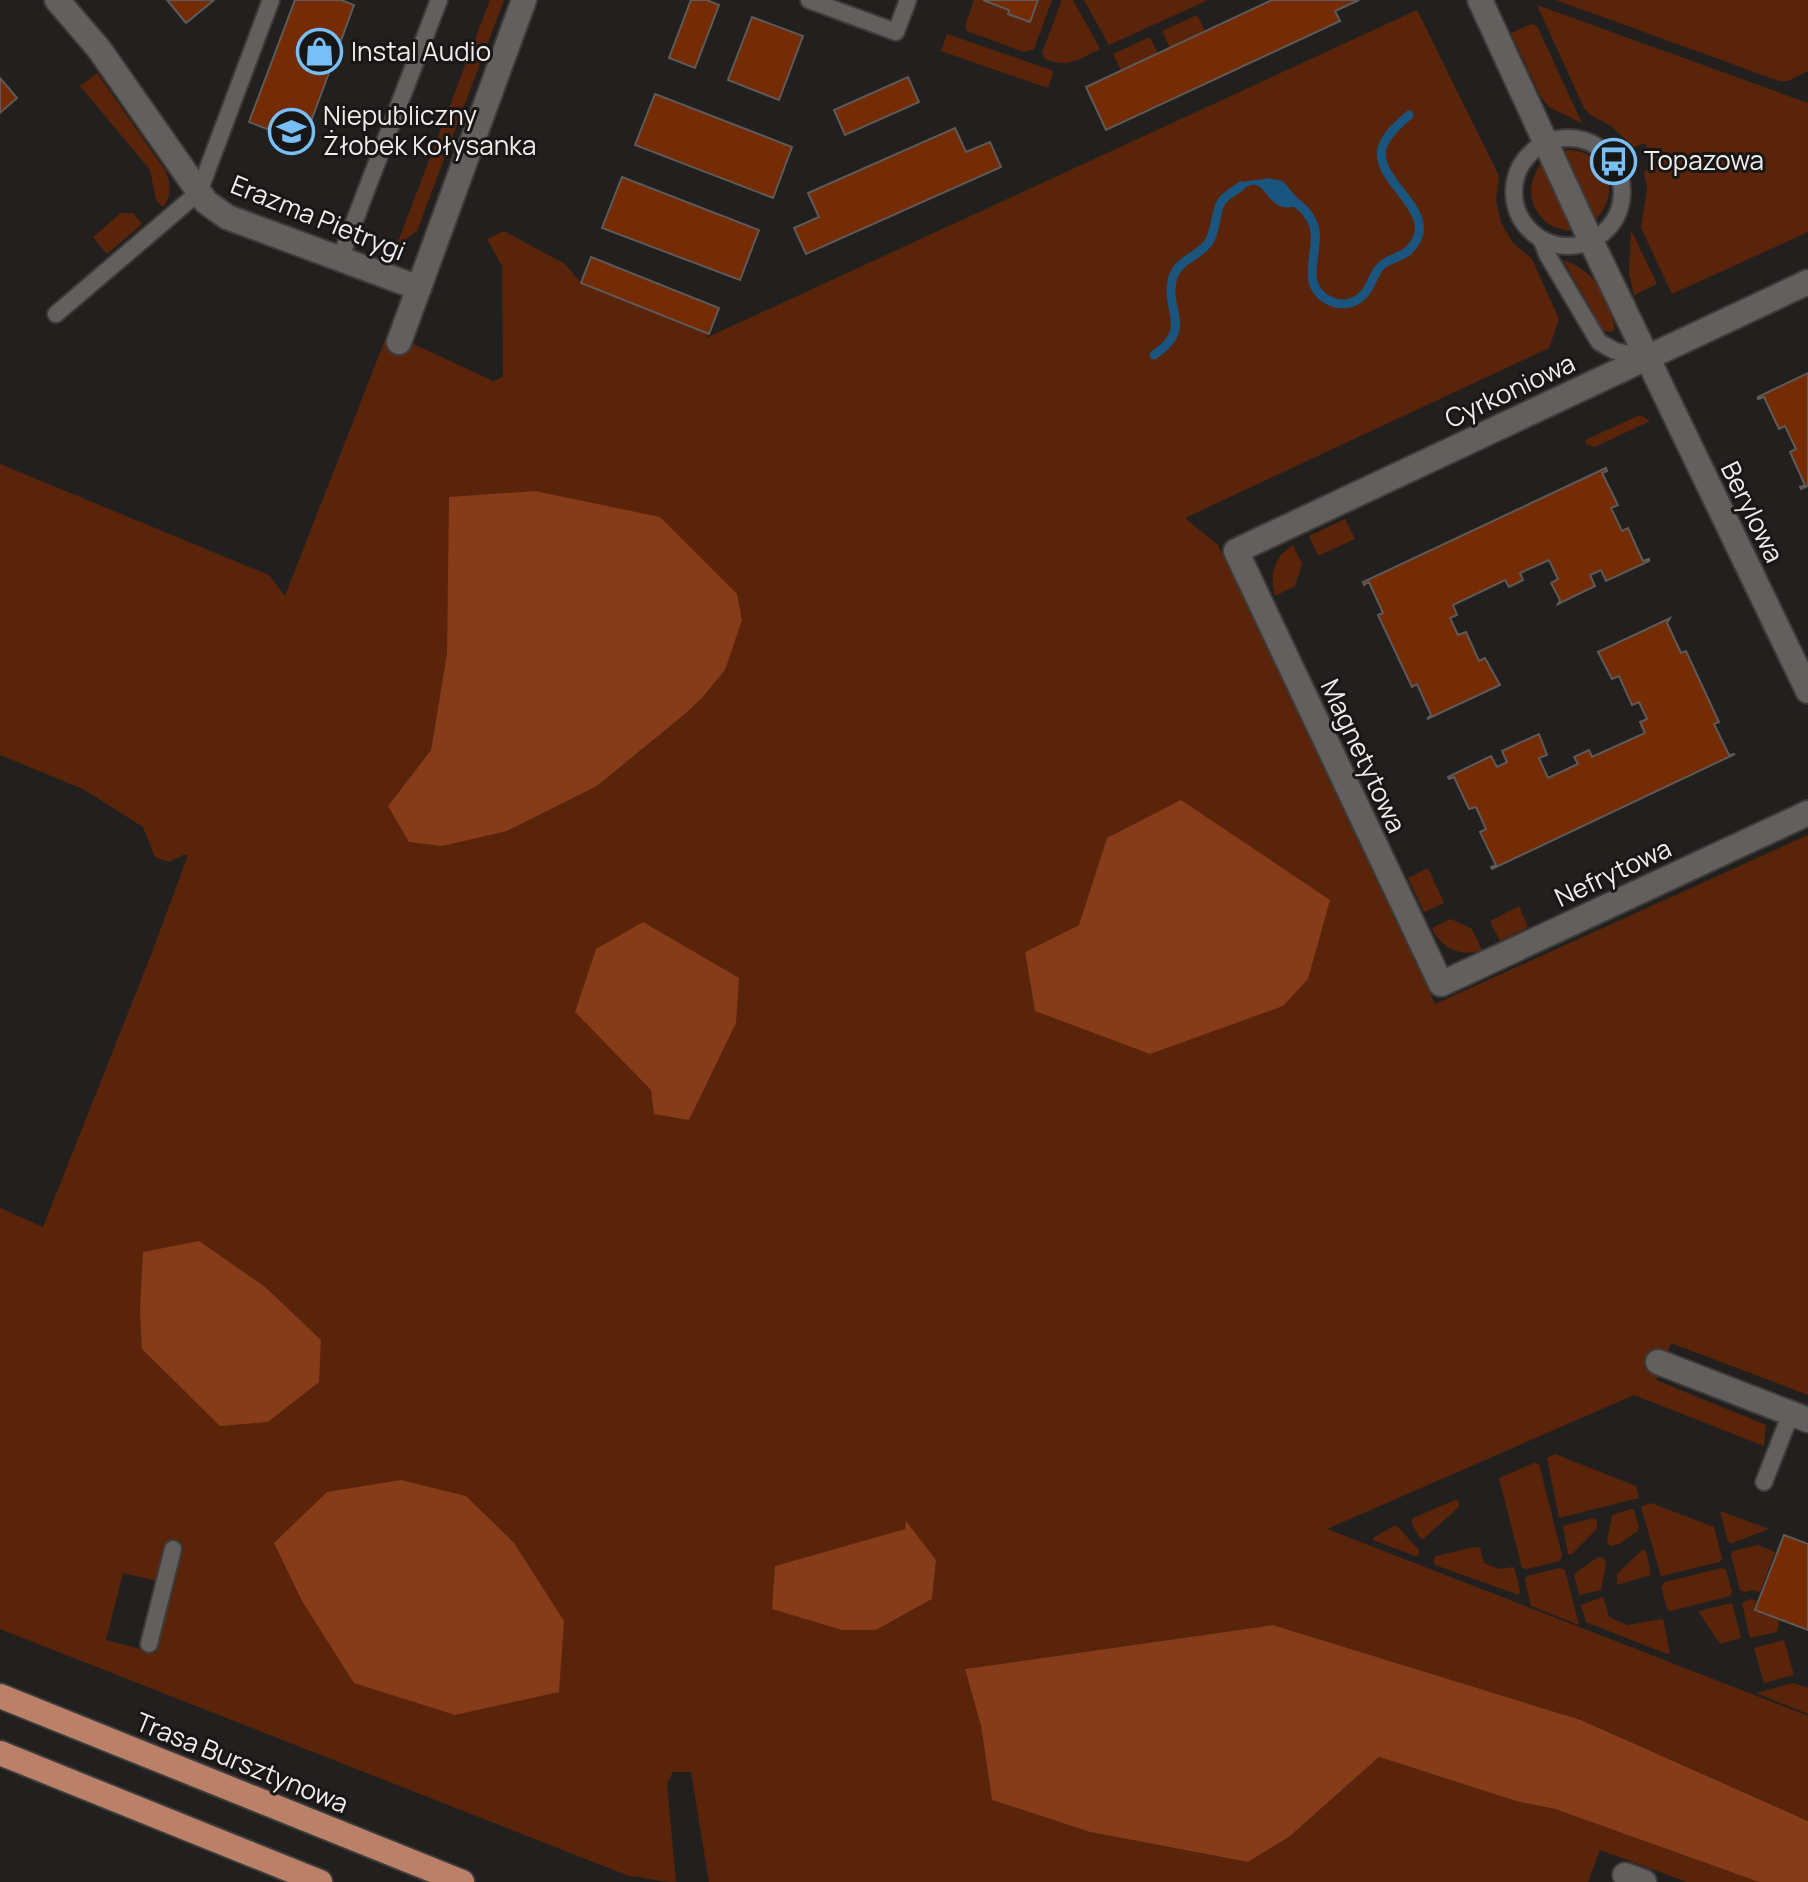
<svg xmlns="http://www.w3.org/2000/svg" width="1808" height="1882" font-family="Manrope,sans-serif">
<style>
.green{fill:#5a240a;fill-rule:evenodd}
.forest{fill:#863b19}
.water{fill:#1a557f}
.lines{fill:none;stroke-linecap:round;stroke-linejoin:round}
.stream{stroke:#1a557f;stroke-width:9}
.building{fill:#752b04;stroke:#5d5a59;stroke-width:2}
.lane-casing{stroke:#3e3c3b;stroke-width:20}
.street-casing{stroke:#3e3c3b;stroke-width:28}
.primary-casing{stroke:#3e3c3b;stroke-width:28}
.lane{stroke:#625f5e;stroke-width:16}
.street{stroke:#625f5e;stroke-width:24}
.primary{stroke:#bb8168;stroke-width:24}
.labels{text-anchor:middle;stroke-width:6;stroke-linejoin:round;paint-order:stroke}
.poi-label{font-size:26px;fill:#efedec;stroke:#191716;text-anchor:start}
.street-label{font-size:26px;fill:#efedec;stroke:#191716}
</style>
<rect width="100%" height="100%" fill="#22201f"/>
<path class="green" d="M490,0H504L417,231L396,247Z
M974,0H983L1009,10L1008,14L1030,21L1038,0H1052L1034,49L1024,52L967,31L965,26Z
M1062,0H1073L1100,49C1077,60 1070,68 1045,59L1042,53Z
M1084,0H1208L1109,45Z
M1556,0H1808V71L1788,81H1779Z
M1537,5L1808,103V232L1672,294L1641,228L1647,188L1644,171L1654,166L1645,143L1634,147L1611,126L1589,114L1584,108Z
M1417,10L1499,176L1496,201L1501,223L1513,243L1532,259L1559,319L1549,348L1185,518L1218,545L1435,1004L1808,835V1395L1671,1343L1656,1380L1766,1425L1764,1446L1634,1395L1327,1529L1808,1716V1821L1581,1720L1273,1625L965,1669L981,1726L992,1800L1090,1832L1248,1862L1289,1837L1379,1757L1516,1801L1555,1809L1759,1882H1687L1600,1850L1588,1882H709L691,1772H673L667,1783L676,1882C659,1882 646,1877 629,1876L0,1629V1208L43,1227L151,955L188,855H183L169,862L155,857L143,827L83,789L0,755V464L269,575L285,596L388,332L493,381L503,377L502,266L487,239L504,231L565,264L581,283L709,334L706,338ZM450,497L725,670L702,698L685,714L597,786L507,831L388,806L431,750L447,653ZM1079,925L1035,1011L1025,952ZM906,1529L936,1560L932,1599L876,1630L775,1566ZM123,1573L174,1585L156,1653L106,1640Z
M1197,15L1205,31L1170,48L1162,31Z
M1531,24L1537,26L1582,123L1549,107L1541,97L1511,33Z
M947,34L1054,71L1048,88L941,51Z
M1150,37L1158,54L1121,71L1113,54Z
M97,73L165,170C171,184 172,195 163,207L156,200L150,170L80,86Z
M1570,150C1612,154 1622,196 1592,223L1560,152Z
M1547,158L1578,230C1535,235 1515,186 1547,158Z
M121,213H133L142,224L107,254L93,237Z
M1631,230L1657,284L1634,295L1629,273Z
M1563,260C1596,271 1609,297 1615,330L1609,332L1603,330Z
M1640,415L1650,421L1595,447L1586,444L1585,440Z
M1345,519L1355,539L1318,556L1309,536Z
M1293,545L1302,564L1295,586L1275,596C1269,574 1274,557 1293,545Z
M1428,868L1444,903L1424,912L1408,878Z
M1519,906L1528,927L1500,941L1490,921Z
M1451,919L1472,929L1482,950C1462,958 1440,948 1432,928Z
M1555,1454L1636,1486L1639,1498L1559,1518L1547,1458Z
M1534,1463L1539,1464L1562,1555L1560,1561L1527,1569L1522,1568L1499,1478Z
M1455,1500L1459,1501V1507L1423,1539L1420,1538L1411,1522L1413,1518Z
M1651,1503L1714,1527L1722,1558L1720,1562L1661,1576L1641,1507Z
M1631,1509L1634,1510L1639,1528L1638,1531L1619,1544L1610,1546L1607,1542L1612,1515Z
M1720,1511L1769,1529L1732,1543L1728,1542Z
M1593,1518L1597,1520V1529L1572,1554H1568L1563,1526Z
M1394,1526L1398,1527L1419,1550V1555L1415,1556L1373,1540L1374,1537Z
M1758,1545L1775,1552L1760,1592L1753,1590L1744,1592L1740,1590L1731,1555L1733,1551Z
M1474,1547L1480,1548L1484,1563L1499,1569L1514,1567L1520,1590L1519,1595L1435,1565L1433,1560L1436,1556Z
M1642,1550L1646,1551L1651,1575L1617,1585V1574Z
M1598,1557L1603,1558L1606,1563L1601,1590L1579,1595L1574,1574Z
M1560,1568L1565,1570L1579,1625L1531,1606L1525,1580L1527,1576Z
M1721,1568L1726,1569L1732,1592L1730,1596L1671,1611L1667,1609L1661,1587L1665,1582Z
M1603,1597L1609,1617L1627,1625L1663,1619L1670,1653L1667,1654L1586,1622L1581,1605Z
M1751,1599L1757,1601L1754,1610L1779,1620L1777,1632L1750,1638L1742,1603Z
M1732,1603L1741,1638L1720,1644L1698,1611Z
M1784,1640L1794,1675L1764,1683L1754,1648Z
M1793,1683L1808,1688V1714L1756,1693Z"/>
<path class="forest" d="M535,491L660,517L737,594L742,620L725,670L702,698L685,714L597,786L507,831L442,846L409,842L388,806L431,750L447,653L449,497Z
M1181,800L1330,900L1308,979L1283,1006L1150,1054L1035,1011L1025,952L1079,925L1107,838Z
M643,922L739,978L736,1023L689,1120L654,1114L651,1090L575,1012L596,949Z
M199,1241L265,1287L321,1340L319,1382L268,1422L220,1426L142,1349L140,1310L143,1252Z
M401,1480L466,1496L514,1543L564,1621L559,1692L455,1715L354,1683L302,1601L274,1543L327,1492Z
M906,1521L936,1560L932,1599L876,1630H842L772,1609L775,1566L905,1529Z
M1273,1625L1581,1720L1808,1821V1882H1759L1555,1809L1516,1801L1379,1757L1289,1837L1248,1862L1090,1832L992,1800L981,1726L965,1669Z"/>
<path class="water" d="M1268,178L1283,181L1298,199L1297,206C1260,217 1270,161 1233,197C1236,175 1254,183 1268,178Z"/>
<g class="lines">
<path class="stream" d="M1290,199C1301,205 1310,215 1314,226C1321,250 1298,284 1328,300C1337,305 1348,305 1357,300C1373,291 1371,271 1386,262C1394,258 1402,256 1408,251C1447,214 1373,183 1382,148C1386,135 1399,124 1409,115
M1154,355C1195,328 1163,310 1173,277C1179,259 1198,257 1208,243C1217,231 1214,213 1222,201C1226,195 1235,191 1241,186"/>
</g>
<path class="building" d="M167,0H214L186,23Z
M295,0H341L354,5L303,143L249,122Z
M691,0H707L719,5L695,68L669,58Z
M983,0H1038L1030,22L1008,14L1009,10Z
M1272,0H1359L1335,11L1340,21L1106,130L1086,87Z
M752,17L803,36L779,100L728,80Z
M908,77L919,102L845,135L834,110Z
M0,78L17,98L0,113Z
M655,94L792,147L773,198L635,145Z
M955,128L966,152L990,142L1001,167L806,254L794,228L819,217L808,193Z
M622,177L759,230L740,280L602,228Z
M591,257L719,308L709,334L581,283Z
M1808,373V486L1801,489L1800,487L1805,485L1790,452L1796,449L1785,426L1779,429L1764,397L1758,399V397Z
M1606,468L1607,471L1602,473L1618,505L1611,508L1622,531L1628,528L1643,561L1649,559V561L1606,581L1601,570L1590,575L1595,586L1558,604L1560,600L1551,583L1558,579L1549,560L1520,573L1523,580L1509,587L1505,580L1453,605L1457,615L1450,618L1458,635L1466,632L1479,661L1485,658L1500,685L1427,719L1431,715L1417,684L1412,687L1378,615L1383,613L1369,582L1364,585L1363,582Z
M1670,618L1667,623L1681,653L1686,651L1719,722L1714,724L1729,755L1735,754L1492,869L1491,867L1496,865L1480,832L1486,829L1476,807L1469,809L1454,777L1449,779L1448,777L1491,756L1497,767L1507,762L1502,751L1539,734L1547,755L1539,758L1548,778L1578,764L1574,757L1589,750L1592,757L1645,733L1640,722L1647,719L1639,702L1632,705L1619,676L1612,679L1598,652Z
M1784,1535L1808,1544V1630L1755,1610Z"/>
<g class="lines">
<defs>
<path id="lane" d="M809,0L896,32L908,0
M1514 192a54 54 0 1 1 108 0a54 54 0 1 1-108 0Z
M1541,239L1548,256L1599,342L1615,351L1648,357
M340,259L439,0
M56,314L199,192L271,0
M1764,1482L1791,1413
M149,1644L173,1549"/>
<path id="street" d="M57,0L99,49L206,202L227,217L419,288
M1480,0L1591,241L1808,691
M1808,282L1236,551L1441,984L1808,813
M399,342L524,0
M1658,1362L1808,1420
M1625,1875L1644,1882"/>
<path id="primary" d="M0,1696L462,1882
M0,1753L320,1882"/>
</defs>
<use href="#lane" class="lane-casing"/>
<use href="#street" class="street-casing"/>
<use href="#primary" class="primary-casing"/>
<use href="#lane" class="lane"/>
<use href="#street" class="street"/>
<use href="#primary" class="primary"/>
</g>
<defs>
<symbol id="shop-ring" viewBox="-11 -11 22 22"><circle r="9.5" fill="#191716" stroke="#78bff7" stroke-width="1.5"/><path d="M-5-2.5h2.3a2.7 3.5 0 0 1 5.4 0H5L5.5 6h-11ZM-1.5-2.5h3a1.5 2.3 0 0 0-3 0Z" fill="#78bff7"/></symbol>
<symbol id="school-ring" viewBox="-11 -11 22 22"><circle r="9.5" fill="#191716" stroke="#78bff7" stroke-width="1.5"/><path d="M0-5L7-2L0 1L-7-2ZM-4 1L0 2.5L4 1V4Q0 6-4 4Z" fill="#78bff7"/></symbol>
<symbol id="bus-ring" viewBox="-11 -11 22 22"><circle r="9.5" fill="#191716" stroke="#78bff7" stroke-width="1.5"/><path d="M-5-6H5V4H4V6H2V4H-2V6H-4V4H-5ZM-3.5-4V0h7V-4ZM-3.5 1.2v1.5H-2V1.2ZM2 1.2v1.5H3.5V1.2Z" fill="#78bff7"/></symbol>
</defs>
<g fill-rule="evenodd">
<use href="#shop-ring" x="294" y="26" width="51" height="51"/>
<use href="#school-ring" x="266" y="106" width="51" height="51"/>
<use href="#bus-ring" x="1588" y="136" width="51" height="51"/>
</g>
<g class="labels">
<g class="poi-label">
<text x="351" y="61">Instal Audio</text>
<text x="323" y="125">Niepubliczny<tspan x="323" dy="30">Żłobek Kołysanka</tspan></text>
<text x="1644" y="170">Topazowa</text>
</g>
<g class="street-label">
<text transform="translate(318 218) rotate(22)" y="9">Erazma Pietrygi</text>
<text transform="translate(1510 391) rotate(-25)" y="9">Cyrkoniowa</text>
<text transform="translate(1752 512) rotate(64)" y="9">Berylowa</text>
<text transform="translate(1363 756) rotate(65)" y="9">Magnetytowa</text>
<text transform="translate(1613 873) rotate(-25)" y="9">Nefrytowa</text>
<text transform="translate(242 1763) rotate(22)" y="9">Trasa Bursztynowa</text>
</g>
</g>
</svg>
